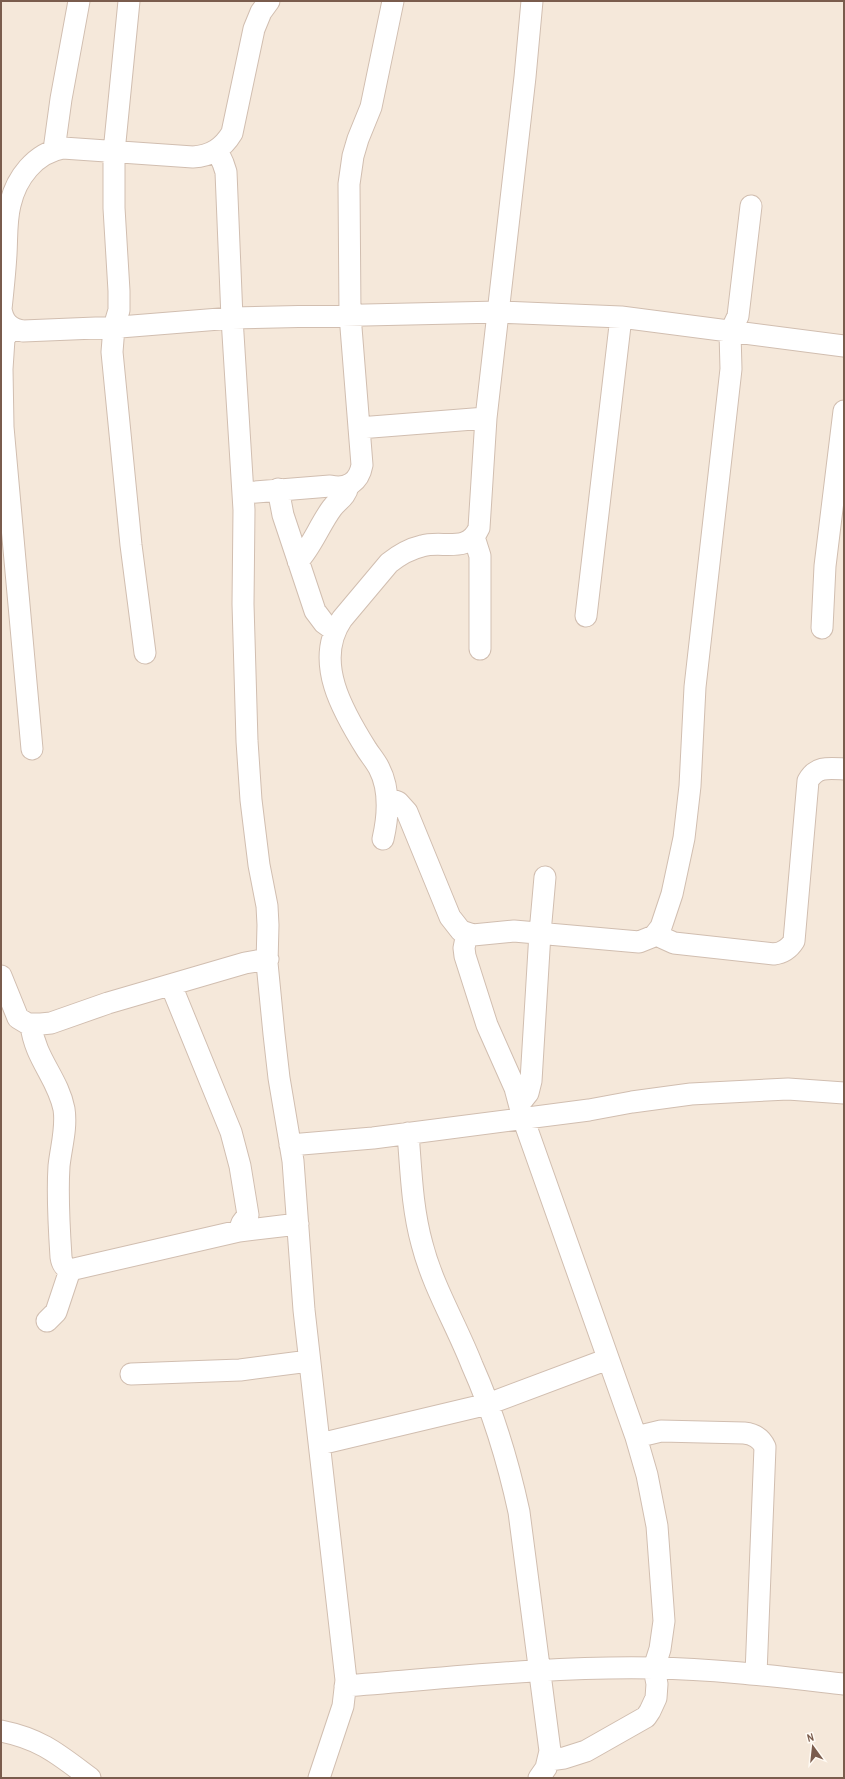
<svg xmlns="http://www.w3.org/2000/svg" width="845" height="1779" font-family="'Archivo Narrow',sans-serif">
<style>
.residential{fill:#f5e8da}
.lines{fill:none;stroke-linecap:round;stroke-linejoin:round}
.minor-casing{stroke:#d1beb0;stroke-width:23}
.minor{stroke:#fff;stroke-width:21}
</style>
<rect width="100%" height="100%" fill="#fdf6ec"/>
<path class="residential" d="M1,1H844V1778H1Z"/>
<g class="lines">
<defs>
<path id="minor" d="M129,1L114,152V208L119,291V310L114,327L112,352L131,545L145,653
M269,1L261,12L254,29L232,133C223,148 211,156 193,157L63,148C35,153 16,178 10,205C6,221 7,238 6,254C5,272 3,290 1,309C3,322 10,329 23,331L120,327L232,318L499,312L621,317L844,346
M54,150L61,99L79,1
M217,150L223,163L226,172L232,318L244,510L243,604L247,741L251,800L259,865L267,906L268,925L267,963L274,1034L279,1078L293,1161L304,1310L346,1680L343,1706L319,1778
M11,328L4,339L2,369L3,427L32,749
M359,428L486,418
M278,489L283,515L315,611L324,623L335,631
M243,493L330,486C347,490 359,482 362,465L350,315L349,184L353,156L358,139L371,107L393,1
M474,537L480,556V649
M298,561C311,548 320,524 332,508C338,500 346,497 348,486
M586,616L621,317
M822,628L825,566L844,411
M387,798L398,802L407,812L450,917L461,931L473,935L514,931L639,942L654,936L661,927L672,894L684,838L690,786L695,687L731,369L730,333L738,316L751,206
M383,839C388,817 390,789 379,768C376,762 371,756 367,750C343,712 313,661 342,619L389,563C399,555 409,549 422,546C442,540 468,554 479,528L486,418L525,77L532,1
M658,932L663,938L674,943L774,954C783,953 789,949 794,941L808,781C816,766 829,768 844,769
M467,933L464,948L465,956L487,1025L515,1088L523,1118L636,1437L647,1475L657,1526L664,1621L660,1649L654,1668L657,1684L656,1698L650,1711L646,1717L586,1751L564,1758L549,1760
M1,976L18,1018L28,1024H41L51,1023L108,1003L245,963L268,959
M171,985L231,1132L240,1166L248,1215L242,1223L239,1231
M31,1025C35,1059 58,1078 64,1109C67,1128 61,1147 59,1166C57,1197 59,1227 61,1257C62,1264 64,1267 70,1270L239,1231L298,1224
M520,1103L528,1093L531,1081L540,933L545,877
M408,1133C411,1170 412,1208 422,1244C433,1287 456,1324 472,1365C493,1412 508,1461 519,1512L550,1751L546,1768L539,1778
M290,1145L373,1138L589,1110L632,1102L691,1094L788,1089L844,1093
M47,1321L56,1312L70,1270
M131,1374L240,1370L309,1361
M636,1437L661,1431L744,1433C754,1434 761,1438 765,1447L756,1674
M320,1444L488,1404L608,1359
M345,1686C448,1678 551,1666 654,1668C717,1669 781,1677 844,1684
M1,1731C41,1739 58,1754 90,1778"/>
</defs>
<use href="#minor" class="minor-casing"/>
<use href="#minor" class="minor"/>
</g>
<rect width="845" height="1779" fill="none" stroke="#7a5c4d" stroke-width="4"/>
<g transform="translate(813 1747) rotate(345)" stroke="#fffaf3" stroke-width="3" paint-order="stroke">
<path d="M0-3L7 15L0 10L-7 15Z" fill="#7a5c4d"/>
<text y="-6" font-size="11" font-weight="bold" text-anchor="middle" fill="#7a5c4d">N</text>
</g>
</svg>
